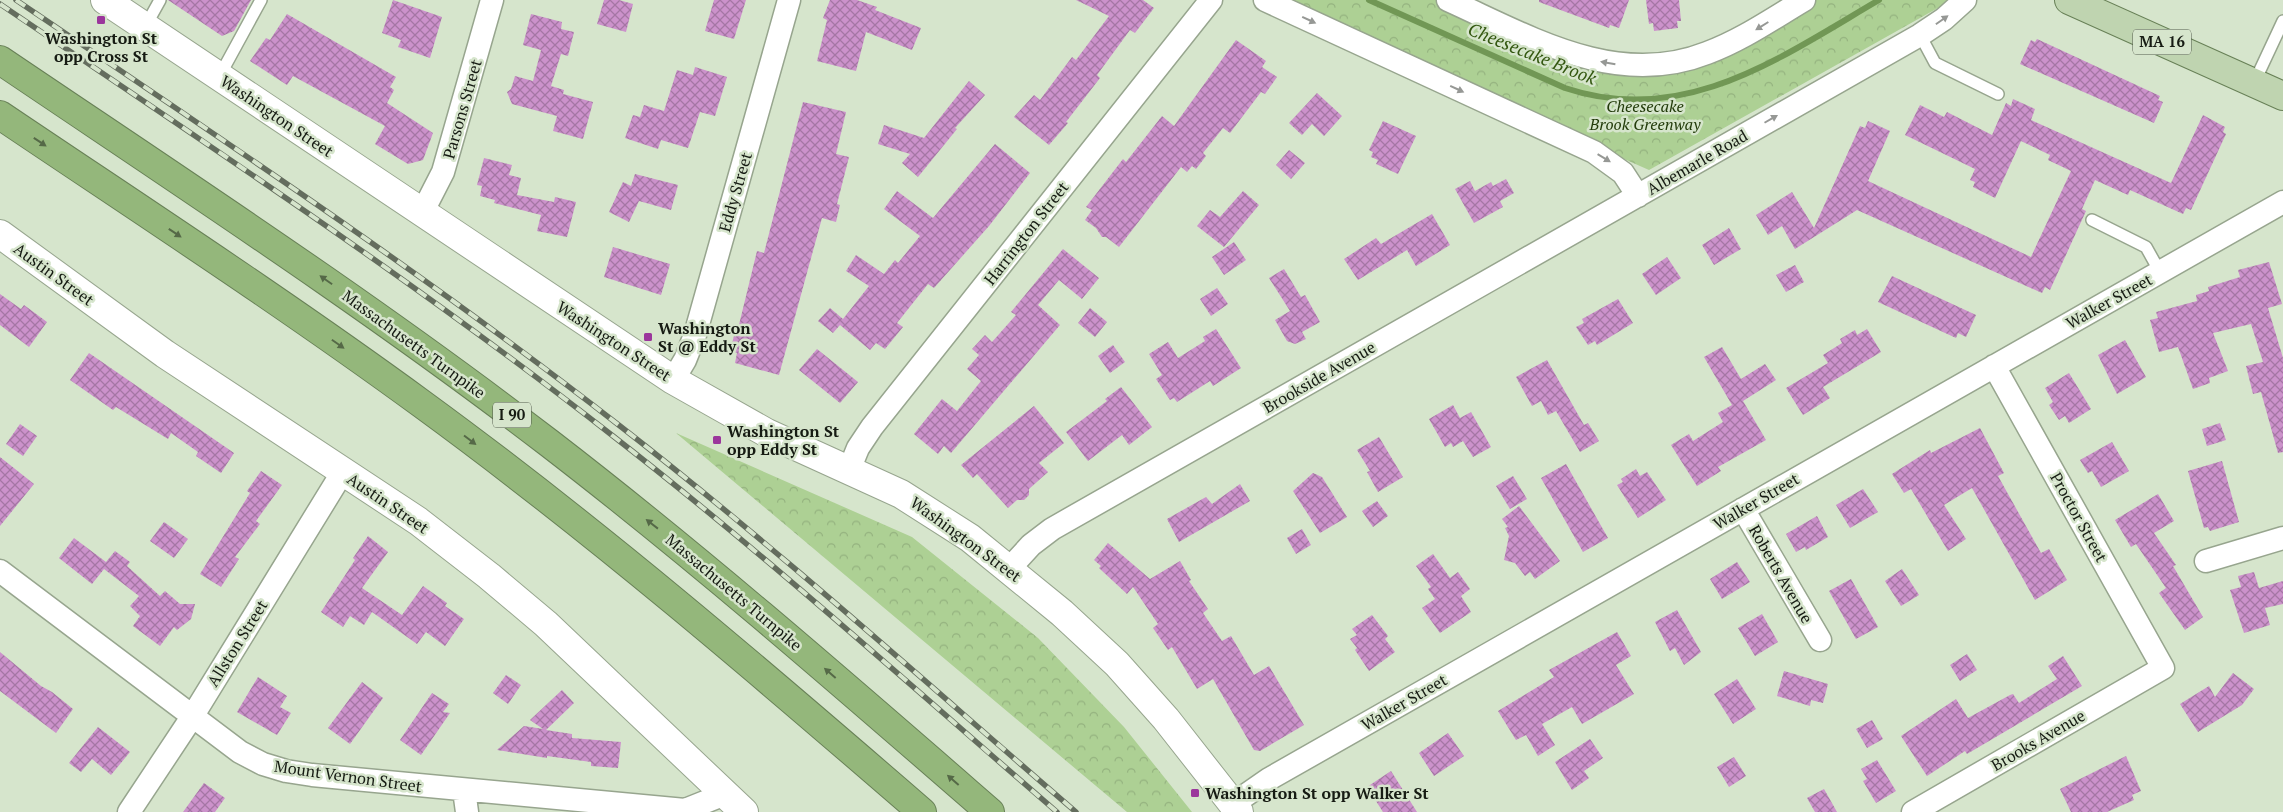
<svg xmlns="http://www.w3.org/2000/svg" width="2283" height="812" font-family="'PT Serif',serif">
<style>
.park{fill:url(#park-crowns)}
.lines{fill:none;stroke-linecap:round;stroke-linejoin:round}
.stream{stroke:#719755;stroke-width:6}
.building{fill:url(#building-cross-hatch)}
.lane-casing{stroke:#97a58e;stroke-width:14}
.street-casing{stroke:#97a58e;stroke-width:25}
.secondary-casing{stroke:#97a58e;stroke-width:30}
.primary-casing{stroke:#688057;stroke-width:30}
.highway-casing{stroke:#688057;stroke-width:30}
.lane{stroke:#fff;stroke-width:11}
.street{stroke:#fff;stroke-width:22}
.secondary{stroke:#fff;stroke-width:28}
.primary{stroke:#bfd4b0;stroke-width:28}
.highway{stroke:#94b77b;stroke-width:28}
.rail-casing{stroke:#646d5e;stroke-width:5.5}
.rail{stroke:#d6e5cc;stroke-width:4;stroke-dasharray:11;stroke-linecap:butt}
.oneway{fill:#969895}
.oneway2{fill:#556947}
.poi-dot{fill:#9b369c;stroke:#d6e5cc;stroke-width:2}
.labels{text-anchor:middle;stroke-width:5;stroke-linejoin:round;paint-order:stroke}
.shield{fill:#d6e5cc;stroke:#50584a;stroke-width:1}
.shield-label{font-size:15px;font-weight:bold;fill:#161b13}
.poi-label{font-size:16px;font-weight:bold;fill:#161b13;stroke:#d6e5cc;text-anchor:start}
.park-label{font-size:16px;font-style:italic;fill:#223b0a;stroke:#d6e5cc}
.street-label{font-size:16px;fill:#161b13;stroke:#d6e5cc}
.water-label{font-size:18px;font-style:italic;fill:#345811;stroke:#d6e5cc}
</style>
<defs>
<pattern id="park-crowns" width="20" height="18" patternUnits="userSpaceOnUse" patternTransform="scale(1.25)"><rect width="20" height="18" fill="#add094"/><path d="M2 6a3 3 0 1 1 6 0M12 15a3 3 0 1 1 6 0" fill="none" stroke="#94b27f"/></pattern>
<pattern id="building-cross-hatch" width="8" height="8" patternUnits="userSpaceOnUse" patternTransform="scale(1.25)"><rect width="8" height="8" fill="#cc92cb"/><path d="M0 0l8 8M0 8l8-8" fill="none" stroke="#a576a4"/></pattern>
</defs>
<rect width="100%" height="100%" fill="#d6e5cc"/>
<path class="park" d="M1264,0H1452L1576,55L1683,61L1798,0H1947L1945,4L1649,170Z
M676,433L912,537L1038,638L1124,727L1192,812H1127Z"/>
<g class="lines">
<path class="stream" d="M1369,0L1565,88C1684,128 1781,57 1879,0"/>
</g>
<path class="building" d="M168,0H251L234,31L222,36Z
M393,0L442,17L430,58L398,47L401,40L382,33Z
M604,0H619L633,4L626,32L597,24Z
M714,0H746L734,39L705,31Z
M830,0H857L877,7L875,10L921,28L912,50L866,32L856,71L817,61L827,20L823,18Z
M1076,0H1143L1154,8L1135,33L1130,30L1097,75L1100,78L1066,122L1068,123L1049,145L1014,117L1034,95L1040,100L1072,57L1076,60L1109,16Z
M1539,0H1629L1619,28L1610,25L1609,28L1539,2Z
M1646,0H1679L1681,21H1677L1678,28L1654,31L1653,23L1649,24Z
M287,14L396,77L390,87L394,90L387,103L433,133L423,160L408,164L375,144L385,126L293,76L287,85L250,61L266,38L270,40Z
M531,14L562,22L561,29L574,32L568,56L561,54L551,86L564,90L563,94L593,102L583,139L553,131L557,116L512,104L507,92L511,89L515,76L533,81L541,50L523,45Z
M2037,39L2160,96L2158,100L2163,102L2154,123L2020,64L2031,40L2035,42Z
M1236,40L1266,61L1262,67L1277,77L1265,94L1261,92L1230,133L1223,128L1203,153L1206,156L1196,169L1192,166L1187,172L1181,167L1119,247L1106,237H1102L1096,228L1085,220L1092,210L1086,207L1123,159L1126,162L1162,116L1174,126Z
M695,67L727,77L715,116L700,112L688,148L661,140L658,149L625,138L633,115L640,117L644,105L664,111L677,70L693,75Z
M969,81L985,95L955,128L957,129L918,177L902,163L910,154L878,144L884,125L924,138Z
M1317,93L1342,116L1324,136L1312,124L1302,135L1289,123Z
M2013,99L2035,109L2031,120L2171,183L2203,115L2225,127L2223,132L2226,134L2191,210L2186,208L2183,214L2130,190L2128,195L2095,180L2082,209L2086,211L2070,246L2050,290L2045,287L2042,293L1857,210L1795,249L1782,226L1768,235L1756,215L1792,192L1814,228L1860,126L1865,128L1868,121L1890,131L1868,181L2031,257L2071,171L2048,160L2050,155L2021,141L1995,198L1973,187L1975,182L1970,180L1975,169L1905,135L1920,105L1944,117L1947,112L1992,135L2006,103L2011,106Z
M803,102L846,112L836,154L849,157L837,204L840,205L836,222L822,218L779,375L735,363L737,353L730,351L735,332L737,333L757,251L764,253Z
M1383,121L1416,136L1398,174L1376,164L1378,160L1371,157L1373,152L1369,150Z
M995,144L1030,173L989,226L934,288L928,284L897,323L903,327L885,349L876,343L870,350L840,325L833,333L818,321L830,308L843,319L869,286L846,271L856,255L884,274L895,260L898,263L920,236L884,209L897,191L933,218Z
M1289,150L1305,163L1291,179L1276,165Z
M484,158L512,165L509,175L521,178L517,195L554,202L555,197L576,202L567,237L537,231L541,215L494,203L495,200L480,196L482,186L477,185Z
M635,174L678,185L671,210L639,201L629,222L609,212L623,182L631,186Z
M1506,179L1514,193L1500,201L1503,207L1474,223L1455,189L1470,181L1475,191L1491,182L1493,186Z
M1243,191L1259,205L1224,247L1197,226L1210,210L1220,217Z
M1432,214L1450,245L1416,266L1407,250L1358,280L1344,259L1376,238L1381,244Z
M1729,228L1741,249L1714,265L1702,245Z
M1234,242L1246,260L1224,275L1212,257Z
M613,247L670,264L661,295L604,277Z
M1063,249L1099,278L1082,299L1059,280L1038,305L1060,325L951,453L944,446L938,454L914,434L942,399L957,411L981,381L967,369L979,355L972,349L985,335L992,342L1016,315L1011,312Z
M1667,257L1681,278L1656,295L1642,274Z
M2269,262L2282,304L2268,308L2283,358V452L2278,453L2261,392L2253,394L2246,366L2263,362L2251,324L2213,333L2228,371L2209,378L2210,383L2193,389L2178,347L2159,352L2150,320L2158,318L2156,312L2197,301L2196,295L2209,291L2208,287L2240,277L2238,270Z
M1795,265L1804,282L1786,292L1776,275Z
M1284,269L1301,297L1305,295L1320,322L1302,332L1306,339L1295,344L1287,341L1275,320L1290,311L1269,278Z
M1892,276L1976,315L1966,337L1958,333L1956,338L1878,302Z
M1217,288L1228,304L1211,316L1200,299Z
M0,294L21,309L24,305L47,322L29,347L0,325Z
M1618,299L1633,323L1597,345L1595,341L1588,345L1576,327L1584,323L1582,319Z
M1090,308L1107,322L1095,337L1078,323Z
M1216,329L1241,368L1213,386L1210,381L1177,402L1174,398L1170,400L1156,379L1162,375L1149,354L1168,342L1178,358L1205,341L1203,337Z
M1867,329L1881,352L1823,387L1830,398L1803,415L1786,388L1828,363L1823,355L1842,343L1840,339L1855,330L1857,335Z
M2125,340L2146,377L2117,394L2098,355Z
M1113,345L1125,362L1110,373L1098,356Z
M1722,347L1741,379L1765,364L1776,380L1743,401L1766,440L1718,467L1721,471L1697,486L1671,445L1689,434L1693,441L1723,422L1718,413L1732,405L1704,357Z
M817,349L858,382L840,403L799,370Z
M89,353L234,453L221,473L196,456L198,452L171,433L168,439L116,407L113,410L70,380Z
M1547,360L1584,425L1588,423L1599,441L1580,452L1556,411L1548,415L1541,401L1532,406L1516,377Z
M2069,373L2091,409L2069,423L2065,416L2059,420L2049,405L2053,402L2045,388Z
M1121,387L1152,427L1129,445L1122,435L1088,461L1066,432L1107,401L1105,399Z
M1453,405L1460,418L1471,412L1491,447L1473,457L1463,441L1453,447L1451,443L1445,447L1429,419Z
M1034,406L1064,443L1039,463L1048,472L1029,489V495L1024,500H1017L1008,508L977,474L973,478L961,465Z
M2220,423L2226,440L2207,446L2202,429Z
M20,424L37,436L23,456L6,444Z
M1980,428L2004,473L1998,476L2041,553L2049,549L2067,580L2035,600L1972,488L1944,505L1966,539L1948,551L1911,489L1904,493L1892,474L1930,450L1931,453Z
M1379,437L1403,477L1378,492L1367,472L1370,471L1357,450Z
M2112,442L2129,471L2101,487L2092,471L2088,473L2080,460Z
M0,457L34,484L0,526Z
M2222,461L2239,522L2210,531L2208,527L2204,528L2188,471Z
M1566,464L1608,538L1583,552L1541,478Z
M1636,469L1640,476L1647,472L1666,500L1638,518L1617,485L1623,482L1621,479Z
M261,471L282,485L256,521L260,524L235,557L239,559L221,587L200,574L250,493L247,491Z
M1313,473L1322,477L1347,517L1320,533L1293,491Z
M1513,476L1527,499L1510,509L1496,486Z
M1240,484L1250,501L1179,542L1167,519L1206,497L1212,504Z
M1863,489L1878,512L1850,528L1836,505Z
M2158,494L2174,521L2154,533L2176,565L2173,566L2203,617L2185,630L2159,593L2166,588L2136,544L2131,547L2115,520Z
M1377,501L1388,516L1373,527L1362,511Z
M1519,506L1560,561L1535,579L1530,572L1525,576L1515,563L1504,560L1509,536L1505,528L1508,527L1502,519Z
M1817,516L1828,537L1806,550L1805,547L1796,552L1786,534Z
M164,522L188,539L174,558L150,541Z
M1302,529L1311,545L1296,554L1287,538Z
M368,536L388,552L362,588L402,615L423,586L447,603L445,606L464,619L445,646L426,632L417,644L372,612L364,625L350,616L343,627L321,612L355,560L353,558Z
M74,538L106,562L115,551L130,562L127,566L160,596L165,591L180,604H195L191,619L177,630L174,627L160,646L133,626L140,616L130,606L139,596L104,569L92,584L59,558Z
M1108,543L1150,579L1180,561L1191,580L1189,581L1208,609L1203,613L1222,641L1231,636L1254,675L1269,666L1304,725L1260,751L1254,750L1213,679L1197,689L1172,647L1168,650L1153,628L1158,624L1133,587L1127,594L1099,568L1101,566L1094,560Z
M1433,554L1450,578L1458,572L1470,589L1461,596L1471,612L1440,633L1422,608L1435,599L1428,589L1431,587L1416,566Z
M1737,562L1750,582L1722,599L1710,579Z
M1902,569L1919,595L1901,606L1885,581Z
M2254,572L2259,588L2283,581V604L2265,608L2270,625L2244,633L2230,590L2241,587L2238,576Z
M1851,579L1878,627L1856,639L1829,591Z
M1677,610L1701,652L1684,665L1675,648L1670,651L1655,622Z
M1762,614L1778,642L1755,656L1738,628Z
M1372,615L1388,636L1385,639L1395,652L1369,671L1355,650L1357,648L1350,639L1357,635L1352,629Z
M1617,632L1631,656L1616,665L1634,694L1582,724L1572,707L1542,724L1555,745L1538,756L1526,735L1516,740L1498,711L1554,677L1549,670Z
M0,652L41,686L52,692L73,709L56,733L0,691Z
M1967,654L1977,670L1960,681L1950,665Z
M2063,656L2082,686L1967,754L1965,751L1927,776L1901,736L1956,699L1968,718L2010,695L2013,694L2019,703L2057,679L2048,666Z
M1784,671L1828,684L1823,703L1811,700L1810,706L1777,696Z
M2233,673L2254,689L2242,705L2198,732L2180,704L2209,686L2215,697Z
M506,675L521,685L508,704L493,693Z
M258,677L287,696L280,707L291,713L277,735L237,712Z
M1737,679L1756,709L1733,724L1714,694Z
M362,682L383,698L350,744L328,728Z
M562,690L574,703L546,730L572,734V738L621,742L618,768L591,766V762L547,756V758L497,750L524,726L543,729L530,720Z
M432,693L449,704L443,712L450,713L421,755L400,740Z
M1872,720L1883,739L1867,748L1856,729Z
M98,727L130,752L111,775L92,759L81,772L69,763Z
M1448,733L1464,756L1434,776L1419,753Z
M1590,739L1603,758L1584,771L1589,778L1572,790L1555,762Z
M2126,756L2141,791L2132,795L2134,800L2107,812H2071L2060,789Z
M1734,757L1746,776L1729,787L1717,767Z
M1877,760L1896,791L1876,803L1863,781L1867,779L1861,769Z
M1391,771L1417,812H1383L1367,787Z
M204,783L225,798L215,812H183Z
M1824,789L1837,812H1815L1807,798Z"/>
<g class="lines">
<defs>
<path id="lane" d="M145,27L160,0
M1920,35L1935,63L1998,94
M219,77L261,0
M2254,83L2283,21
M2092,220L2146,247L2160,272"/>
<path id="street" d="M1265,0L1594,152L1623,173L1638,196
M1448,0C1530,37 1616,89 1707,53C1742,40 1772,19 1804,0
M422,213L443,172L492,0
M673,380L685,360L695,335L789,0
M849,470L858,448L872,427L1211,0
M1743,509L1820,640
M2206,561L2283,538
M1009,569L1031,545L1052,529L1920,35L1944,19L1965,0
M0,571L240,752L263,764L286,771L312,775L685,810L725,794
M464,790L467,812
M1233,804L1269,779L2283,202
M129,812L192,717L342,473
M1913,812L2163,668L1994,366"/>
<path id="secondary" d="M105,0L673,380L767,433L901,494L970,538L1062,613L1117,664L1166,719L1239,812
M0,234L165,354L418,521L489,576L546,624L744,812"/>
<path id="primary" d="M2069,0L2283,96"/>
<path id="highway" d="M0,60C185,185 372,307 549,443C701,560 845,686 990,812
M0,115C141,210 284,303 422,404C596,531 759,671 922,812"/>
</defs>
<use href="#lane" class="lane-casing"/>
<use href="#street" class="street-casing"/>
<use href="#secondary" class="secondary-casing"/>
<use href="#primary" class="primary-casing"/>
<use href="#highway" class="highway-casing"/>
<use href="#lane" class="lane"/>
<use href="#street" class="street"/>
<use href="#secondary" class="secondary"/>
<use href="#primary" class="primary"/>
<use href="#highway" class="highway"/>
<defs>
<path id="rail" d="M16,0C220,138 425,274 620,426C777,548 925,682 1076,812
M0,4C207,144 416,282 613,436C766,555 910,685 1057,812"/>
</defs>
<use href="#rail" class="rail-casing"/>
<use href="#rail" class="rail"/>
</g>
<defs><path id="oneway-solid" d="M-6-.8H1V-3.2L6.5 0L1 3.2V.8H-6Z" transform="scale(1.25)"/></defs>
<g class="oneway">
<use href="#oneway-solid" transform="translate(1309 20) rotate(25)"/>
<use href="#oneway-solid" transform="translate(1942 20) rotate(-35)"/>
<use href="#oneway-solid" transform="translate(1762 26) rotate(148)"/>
<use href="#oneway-solid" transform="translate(1608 63) rotate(-170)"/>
<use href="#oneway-solid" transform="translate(1457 89) rotate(25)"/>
<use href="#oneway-solid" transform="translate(1771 119) rotate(-30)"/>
<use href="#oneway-solid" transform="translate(1604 158) rotate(31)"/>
</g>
<g class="oneway2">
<use href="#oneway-solid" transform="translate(40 142) rotate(34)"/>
<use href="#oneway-solid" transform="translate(175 233) rotate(34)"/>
<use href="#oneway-solid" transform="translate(326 280) rotate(-145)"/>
<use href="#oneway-solid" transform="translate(338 344) rotate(35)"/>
<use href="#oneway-solid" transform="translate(470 440) rotate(37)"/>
<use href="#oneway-solid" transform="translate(652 524) rotate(-142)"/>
<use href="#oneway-solid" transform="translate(830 673) rotate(-139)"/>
<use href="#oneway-solid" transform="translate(953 780) rotate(-139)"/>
</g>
<g class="poi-dot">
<rect x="96" y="15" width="10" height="10" rx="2.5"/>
<rect x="643" y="332" width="10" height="10" rx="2.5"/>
<rect x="712" y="435" width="10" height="10" rx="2.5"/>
<rect x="1190" y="788" width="10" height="10" rx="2.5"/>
</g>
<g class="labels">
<g class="shield">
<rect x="2133" y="29.5" width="58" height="25" rx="4"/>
<rect x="493" y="402.5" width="38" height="25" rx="4"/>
</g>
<g class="shield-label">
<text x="2162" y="47">MA 16</text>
<text x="512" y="420">I 90</text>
</g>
<g class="poi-label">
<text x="101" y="44" text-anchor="middle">Washington St<tspan x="101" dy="18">opp Cross St</tspan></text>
<text x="658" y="334">Washington<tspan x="658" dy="18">St @ Eddy St</tspan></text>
<text x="727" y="437">Washington St<tspan x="727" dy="18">opp Eddy St</tspan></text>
<text x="1205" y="799">Washington St opp Walker St</text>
</g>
<g class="park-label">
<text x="1645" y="112">Cheesecake<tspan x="1645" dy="18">Brook Greenway</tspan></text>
</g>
<g class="street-label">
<text transform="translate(462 109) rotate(-74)" y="6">Parsons Street</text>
<text transform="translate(277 116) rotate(34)" y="6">Washington Street</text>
<text transform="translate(1697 162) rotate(-30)" y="6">Albemarle Road</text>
<text transform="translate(735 192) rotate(-74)" y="6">Eddy Street</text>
<text transform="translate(1026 233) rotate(-52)" y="6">Harrington Street</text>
<text transform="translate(54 274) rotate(36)" y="6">Austin Street</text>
<text transform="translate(2109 301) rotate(-29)" y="6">Walker Street</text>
<text transform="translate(614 341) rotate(33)" y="6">Washington Street</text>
<text transform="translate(414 344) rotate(36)" y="6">Massachusetts Turnpike</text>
<text transform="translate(1319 377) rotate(-30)" y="6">Brookside Avenue</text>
<text transform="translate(1756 501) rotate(-30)" y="6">Walker Street</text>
<text transform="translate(388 503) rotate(34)" y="6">Austin Street</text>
<text transform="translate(2079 517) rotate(61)" y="6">Proctor Street</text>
<text transform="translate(966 539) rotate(36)" y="6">Washington Street</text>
<text transform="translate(1781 574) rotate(60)" y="6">Roberts Avenue</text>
<text transform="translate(734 592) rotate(40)" y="6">Massachusetts Turnpike</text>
<text transform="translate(237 643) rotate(-58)" y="6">Allston Street</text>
<text transform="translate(1404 702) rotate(-30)" y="6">Walker Street</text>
<text transform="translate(2038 740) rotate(-30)" y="6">Brooks Avenue</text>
<text transform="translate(348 776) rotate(8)" y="6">Mount Vernon Street</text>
</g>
<g class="water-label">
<text transform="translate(1532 54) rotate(22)" y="6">Cheesecake Brook</text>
</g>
</g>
</svg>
